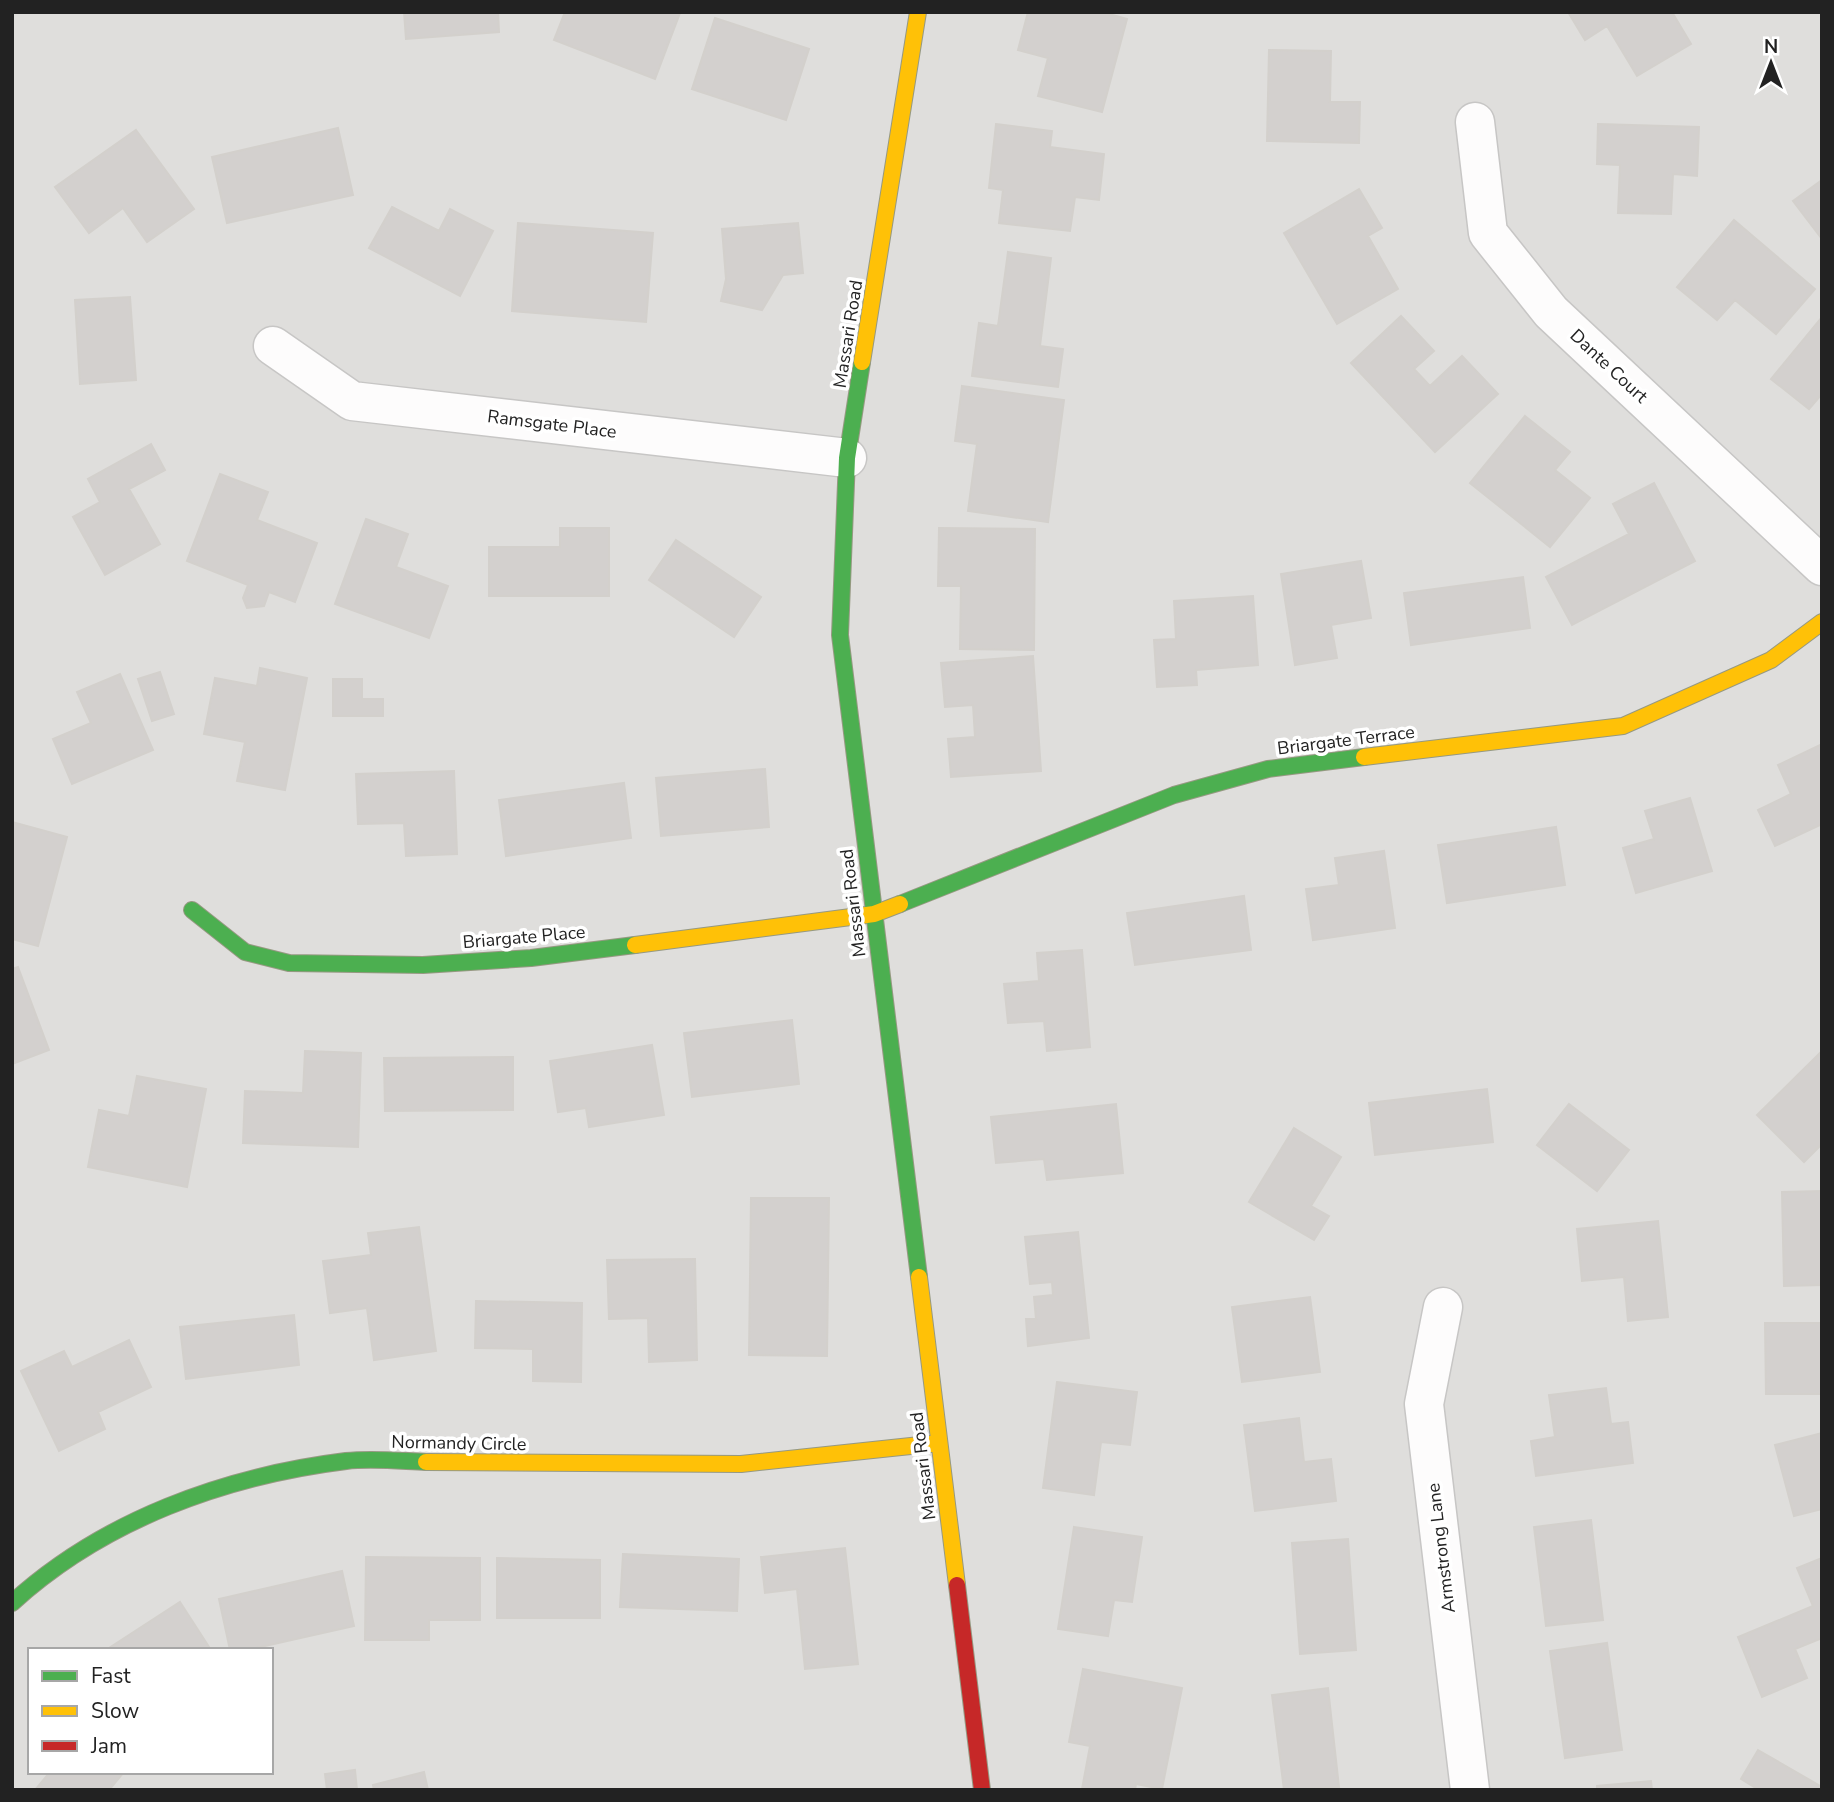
<svg xmlns="http://www.w3.org/2000/svg" width="1834" height="1802" font-family="'Nunito Sans',sans-serif">
<style>
.residential{fill:#dfdedc;fill-rule:evenodd}
.building{fill:#d3d0ce;stroke:#d3d0cc;stroke-width:2}
.lines{fill:none;stroke-linecap:round;stroke-linejoin:round}
.street-casing{stroke:#c7c6c5;stroke-width:41}
.fast-casing{stroke:#969982;stroke-width:18}
.slow-casing{stroke:#969982;stroke-width:18}
.jam-casing{stroke:#969982;stroke-width:18}
.street{stroke:#fdfcfc;stroke-width:38}
.fast{stroke:#4caf50;stroke-width:16}
.slow{stroke:#ffc107;stroke-width:16}
.jam{stroke:#c62828;stroke-width:16}
.labels{text-anchor:middle;stroke-width:7;stroke-linejoin:round;paint-order:stroke}
.street-label{font-size:18px;fill:#222;stroke:#fff}
</style>
<rect width="100%" height="100%" fill="#f0eeeb"/>
<path class="residential" d="M12,12H1822V1790H12ZM30,1650H271V1772H30Z"/>
<path class="building" d="M404,12H498L499,32L406,39Z
M565,12H621L629,15L630,12L680,13L655,79L554,40Z
M1028,12H1102L1127,19L1102,112L1038,96L1048,58L1018,50Z
M1568,12H1672L1691,44L1637,76L1607,26L1585,40Z
M715,18L809,49L786,120L692,89Z
M1269,50L1331,51L1330,102H1360L1359,143L1267,141Z
M996,124L1052,131L1050,147L1104,154L1099,200L1075,197L1070,231L999,223L1003,190L989,188Z
M1598,124L1699,127L1697,176L1673,174L1671,214L1618,213L1620,165L1597,164Z
M338,128L353,195L227,223L212,157Z
M136,130L194,209L147,242L123,208L89,233L55,187Z
M1822,180V239L1793,201Z
M1359,189L1382,228L1368,236L1398,289L1337,324L1284,233Z
M392,207L439,231L450,209L493,231L460,296L369,248Z
M1734,220L1815,289L1776,334L1735,300L1717,320L1677,287Z
M518,223L653,233L646,322L512,311Z
M798,223L803,273L783,275L762,310L721,301L726,279L722,229Z
M1008,252L1051,258L1040,346L1063,349L1058,387L972,376L979,323L998,326Z
M130,297L136,380L80,384L75,300Z
M1401,316L1434,351L1414,369L1430,386L1462,356L1498,394L1435,452L1351,363Z
M1822,317V394L1809,409L1771,379Z
M962,386L1064,400L1048,522L968,511L977,444L955,441Z
M1525,416L1570,452L1555,470L1590,498L1550,547L1470,483Z
M151,444L165,470L129,489L160,544L105,575L73,517L100,502L88,479Z
M220,474L268,492L257,520L317,543L295,602L269,592L264,606L247,608L243,598L248,585L187,561Z
M1654,483L1695,561L1572,625L1546,577L1629,534L1613,504Z
M366,519L408,534L396,567L448,586L429,638L335,604Z
M560,528H609V596H489V547H560Z
M939,528L1035,529L1034,650L960,649L961,586H938Z
M676,540L761,597L734,637L649,580Z
M1361,561L1371,618L1331,625L1337,658L1295,665L1281,574Z
M1523,577L1530,628L1411,645L1404,593Z
M1253,596L1258,665L1196,670L1197,685L1157,687L1154,640L1176,639L1174,601Z
M1033,656L1041,771L951,777L948,739L975,737L973,705L945,707L941,663Z
M260,668L307,678L285,790L237,781L245,742L204,734L215,678L257,686Z
M160,672L174,714L152,721L138,679Z
M120,674L153,750L72,784L53,739L91,723L77,692Z
M333,679H362V699H383V716H333Z
M1822,744V824L1775,846L1758,810L1791,794L1778,765Z
M765,769L769,827L661,836L656,778Z
M454,771L457,854L406,856L404,823L358,824L356,774Z
M624,783L631,838L506,856L499,800Z
M1690,798L1712,871L1636,893L1623,848L1654,839L1645,811Z
M12,822L67,837L38,946L12,939Z
M1556,827L1565,885L1447,903L1438,845Z
M1384,851L1395,928L1313,940L1306,889L1339,885L1335,858Z
M1244,896L1251,950L1135,965L1127,913Z
M1082,950L1090,1047L1047,1051L1044,1021L1008,1023L1004,984L1039,981L1037,953Z
M18,967L49,1050L12,1064V969Z
M792,1020L799,1084L692,1097L684,1033Z
M652,1045L664,1115L589,1127L586,1108L558,1112L550,1061Z
M305,1051L361,1053L358,1147L243,1143L245,1091L303,1093Z
M1822,1051V1144L1804,1162L1757,1115Z
M513,1057V1110L385,1111L384,1058Z
M137,1076L206,1089L187,1187L88,1167L99,1110L129,1116Z
M1487,1089L1493,1142L1375,1155L1369,1103Z
M1116,1104L1123,1173L1047,1180L1044,1159L996,1163L991,1117Z
M1569,1104L1629,1150L1597,1191L1537,1145Z
M1294,1128L1341,1157L1311,1206L1329,1216L1314,1240L1249,1202Z
M1822,1191V1285L1784,1286L1782,1192Z
M751,1198H829L827,1356L749,1355Z
M1658,1221L1668,1317L1628,1321L1624,1277L1582,1281L1577,1229Z
M419,1227L436,1351L374,1360L367,1308L330,1313L323,1261L371,1255L368,1233Z
M1078,1232L1089,1338L1028,1346L1026,1319H1036L1034,1297L1053,1295L1052,1282L1030,1284L1025,1237Z
M695,1259L697,1360L649,1362L648,1318L609,1319L607,1260Z
M1310,1297L1320,1372L1242,1382L1232,1307Z
M476,1301L582,1303L581,1382L533,1381V1349L475,1348Z
M294,1315L299,1365L186,1379L180,1327Z
M1765,1323H1822V1394H1766Z
M129,1340L151,1387L98,1412L105,1429L59,1451L21,1371L64,1351L72,1367Z
M1057,1382L1137,1392L1130,1445L1101,1442L1094,1495L1043,1488Z
M1606,1388L1611,1424L1628,1422L1633,1463L1536,1476L1531,1441L1555,1437L1549,1395Z
M1299,1418L1304,1462L1331,1459L1336,1501L1255,1511L1244,1425Z
M1822,1433V1509L1794,1516L1775,1445Z
M1591,1520L1603,1620L1546,1626L1534,1527Z
M1074,1527L1142,1537L1132,1602L1114,1600L1108,1636L1058,1629Z
M1348,1539L1356,1650L1300,1654L1292,1543Z
M845,1548L858,1664L805,1669L797,1589L765,1593L761,1557Z
M623,1554L739,1559L737,1611L620,1607Z
M366,1557L480,1558V1620H429V1640H365Z
M497,1558L600,1560V1618H497Z
M1822,1558V1638L1795,1649L1807,1678L1762,1697L1738,1637L1813,1606L1797,1568Z
M342,1571L354,1626L247,1650H230L219,1599Z
M180,1602L211,1650H106Z
M1607,1643L1622,1750L1565,1758L1550,1651Z
M1083,1669L1182,1688L1162,1789L1136,1784L1135,1790L1082,1789L1090,1746L1069,1742Z
M1328,1688L1339,1787L1284,1790L1272,1695Z
M1758,1750L1822,1787V1790H1759L1741,1779Z
M355,1770L357,1790H327L325,1774Z
M50,1772H124L109,1790H35Z
M424,1772L428,1790H374L373,1785Z
M1651,1781L1652,1790H1597V1786Z"/>
<g class="lines">
<defs>
<path id="street" d="M1475,122L1488,233L1551,312L1822,566
M273,346L352,401L847,458
M1443,1307L1424,1404L1470,1790"/>
<path id="fast" d="M862,362L847,458L840,635L919,1277
M900,904L1174,795L1268,769L1364,757
M192,910L245,952L289,963L423,965L531,958L635,945
M12,1603C103,1520 225,1476 346,1461C372,1458 400,1461 426,1462"/>
<path id="slow" d="M862,362L918,12
M1364,757L1623,726L1771,660L1822,622
M635,945L874,914L900,904
M919,1277L957,1585
M426,1462L741,1464L939,1443"/>
<path id="jam" d="M957,1585L982,1790"/>
</defs>
<use href="#street" class="street-casing"/>
<use href="#fast" class="fast-casing"/>
<use href="#slow" class="slow-casing"/>
<use href="#jam" class="jam-casing"/>
<use href="#street" class="street"/>
<use href="#fast" class="fast"/>
<use href="#slow" class="slow"/>
<use href="#jam" class="jam"/>
</g>
<g class="labels">
<g class="street-label">
<text transform="translate(848 334) rotate(-81)" y="6">Massari Road</text>
<text transform="translate(1609 366) rotate(43)" y="6">Dante Court</text>
<text transform="translate(552 424) rotate(7)" y="6">Ramsgate Place</text>
<text transform="translate(1346 740) rotate(-7)" y="6">Briargate Terrace</text>
<text transform="translate(853 903) rotate(-97)" y="6">Massari Road</text>
<text transform="translate(524 937) rotate(-5)" y="6">Briargate Place</text>
<text transform="translate(459 1443) rotate(1)" y="6">Normandy Circle</text>
<text transform="translate(923 1466) rotate(-97)" y="6">Massari Road</text>
<text transform="translate(1441 1548) rotate(-97)" y="6">Armstrong Lane</text>
</g>
</g>
<rect width="1834" height="1802" fill="none" stroke="#222222" stroke-width="28"/>
<rect x="28" y="1648" width="245" height="126" fill="#ffffff" stroke="#a7a7a7" stroke-width="2"/>
<rect x="42" y="1671" width="35" height="10" fill="#4caf50" stroke="#a7a7a7" stroke-width="2"/>
<text x="91" y="1683" font-size="21" fill="#222222">Fast</text>
<rect x="42" y="1706" width="35" height="10" fill="#ffc107" stroke="#a7a7a7" stroke-width="2"/>
<text x="91" y="1718" font-size="21" fill="#222222">Slow</text>
<rect x="42" y="1741" width="35" height="10" fill="#c62828" stroke="#a7a7a7" stroke-width="2"/>
<text x="91" y="1753" font-size="21" fill="#222222">Jam</text>
<g transform="translate(1771 63)" stroke="#ffffff" stroke-width="5" paint-order="stroke">
<path d="M0-5L12 26L0 18L-12 26Z" fill="#222222"/>
<text y="-10" font-size="19" font-weight="bold" text-anchor="middle" fill="#222222">N</text>
</g>
</svg>
